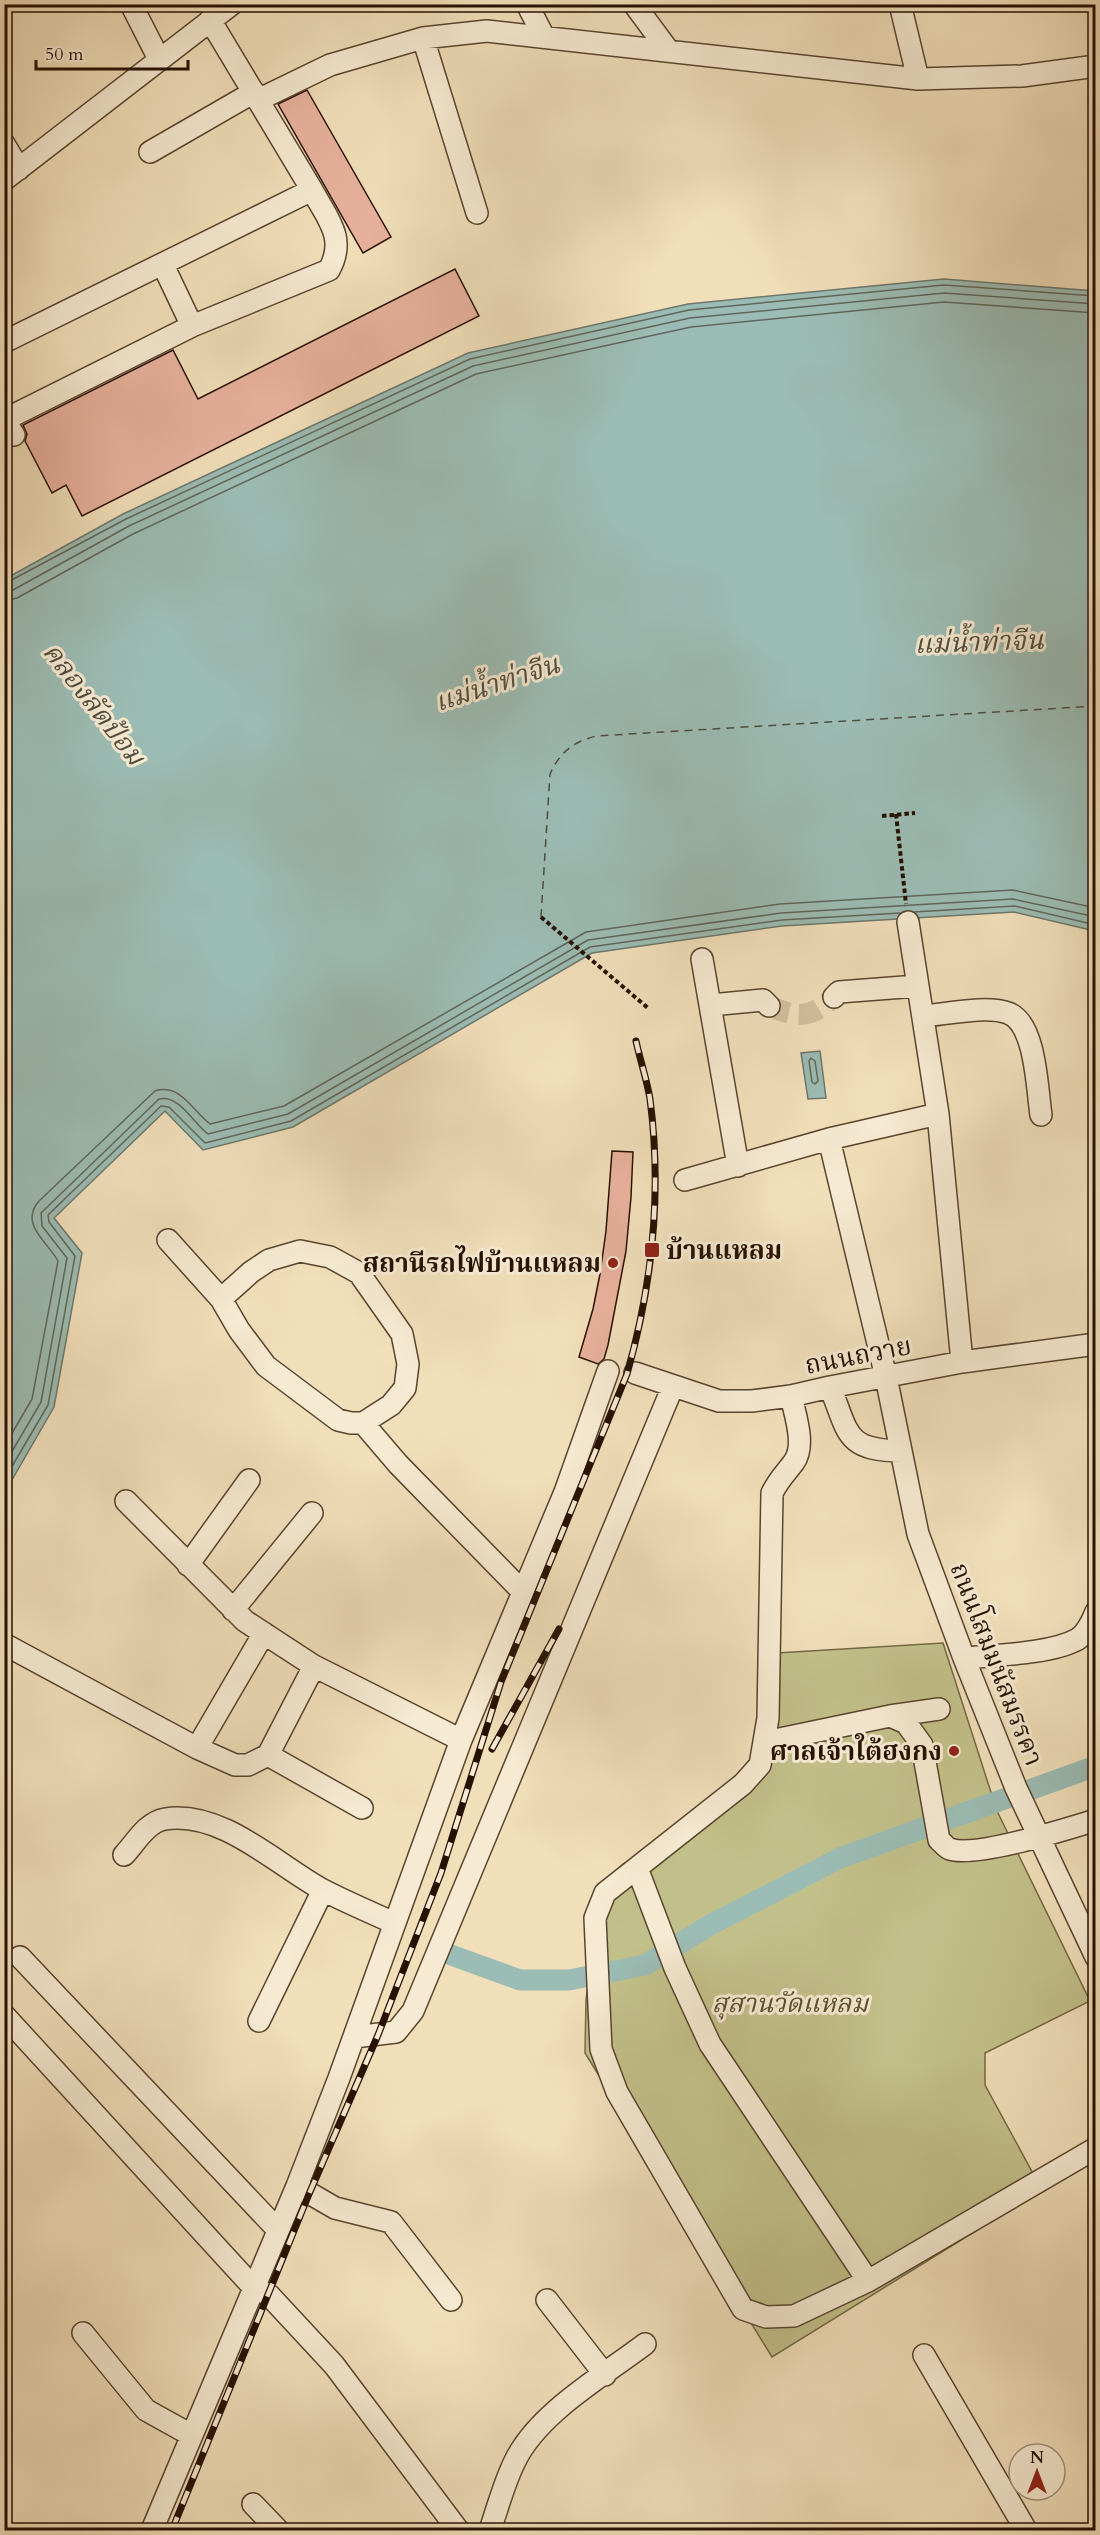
<svg xmlns="http://www.w3.org/2000/svg" width="1100" height="2535" font-family="Cardo,'Noto Serif Thai',serif">
<style>
.green{fill:#c2c08a;stroke:#746845;stroke-width:1.5}
.water{fill:#9bbcb4;stroke:#6c776c;stroke-width:1.5}
.lines{fill:none;stroke-linecap:round;stroke-linejoin:round}
.shore{stroke:#60665a;stroke-width:1.5}
.canal{stroke:#9bbcb4;stroke-width:21}
.ferry{stroke:#4f4c3f;stroke-width:1.5;stroke-dasharray:8 6;stroke-linecap:butt}
.building{fill:#e8b19d;stroke:#261000;stroke-width:1.5}
.minor-tunnel{stroke:#d3c09e;stroke-width:21;stroke-dasharray:21 10;stroke-linecap:butt}
.minor-casing{stroke:#59442e;stroke-width:24}
.path{stroke:#261000;stroke-width:4;stroke-dasharray:4.5 3;stroke-linecap:butt}
.minor{stroke:#f6ead2;stroke-width:21}
.rail-casing{stroke:#261000;stroke-width:7}
.rail{stroke:#f6ead2;stroke-width:4.5;stroke-dasharray:14;stroke-linecap:butt}
.poi-dot{fill:#8f2418;stroke:#f6ead2;stroke-width:2}
.labels{text-anchor:middle;stroke-width:6;stroke-linejoin:round;paint-order:stroke}
.poi-label{font-size:26px;font-weight:bold;fill:#261000;stroke:#f6ead2;text-anchor:end}
.street-label{font-size:26px;fill:#261000;stroke:#f6ead2}
.park-label{font-size:26px;font-style:italic;fill:#5d4e30;stroke:#f6ead2}
.water-label{font-size:27px;font-style:italic;fill:#4f4c3f;stroke:#f6ead2}
</style>
<rect width="100%" height="100%" fill="#f1dfba"/>
<filter id="stains"><feTurbulence type="fractalNoise" baseFrequency=".00333" numOctaves="4"/><feColorMatrix values="0 0 0 0 .2 0 0 0 0 .09 0 0 0 0 .02 0 0 0 .5 -.17"/></filter>
<radialGradient id="worn" r=".72"><stop offset=".6" stop-color="#630" stop-opacity="0"/><stop offset="1" stop-color="#630" stop-opacity=".3"/></radialGradient>
<path class="green" d="M943,1643L997,1811L1090,2001L985,2053V2085L1042,2190L772,2357L585,2053L586,2000L600,1888L623,1864L717,1812L768,1759L777,1653Z"/>
<path class="water" d="M944,279L1095,291V931L1014,912L782,926L592,953L293,1127L203,1150L165,1111L54,1218L82,1253L54,1407L5,1492V579L123,514L468,353L688,304Z
M820,1051L826,1098L808,1099L801,1053Z"/>
<g class="lines">
<path class="shore" d="M4,584L126,519L470,359L689,310L944,285L1096,296
M4,592L13,590L129,526L473,366L690,318L944,293L1096,304
M4,601L17,598L133,534L476,374L691,327L944,302L1096,313
M914,912L1015,906L1096,925
M811,1058L815,1061L818,1081L815,1084L812,1082L809,1061Z
M4,1447L32,1399L58,1261C47,1241 19,1224 39,1201L155,1091C180,1083 193,1111 210,1124L284,1106L586,932L780,904L1013,890L1096,908
M4,1465L41,1402L67,1258L42,1226L41,1213L159,1099C179,1094 194,1124 208,1134L288,1114L588,940L781,913L1013,899L1096,917
M4,1480L48,1405L75,1256L49,1222L48,1215L161,1106L169,1107L205,1143L291,1121L590,947L782,920L900,913"/>
<path class="canal" d="M451,1955L520,1980H569L645,1965L710,1925L840,1858L1096,1766"/>
<path class="ferry" d="M541,917L550,774C560,752 573,742 596,736L1096,706"/>
</g>
<path class="building" d="M307,90L391,237L363,253L278,104Z
M455,269L479,316L82,516L66,485L52,493L25,441L27,434L23,425L173,350L198,399Z
M612,1151L633,1152L631,1197L626,1251L608,1345L604,1359L598,1364L579,1357L593,1309L600,1274L606,1231Z"/>
<g class="lines">
<path class="minor-tunnel" d="M769,1006C798,1018 810,1019 834,997"/>
<defs>
<path id="minor" d="M131,4L159,59
M527,4L544,37
M634,4L668,50
M900,4L918,79
M423,38L477,213
M258,100L330,65L423,38L487,31L918,79L1022,76L1096,66
M4,144L19,169
M150,152L254,92
M4,180L232,4
M192,326L329,270C347,238 327,218 312,190
M4,342L312,190L210,20
M4,420L192,326L163,265
M4,420L14,435
M702,959L738,1166
M834,997L839,992L917,986
M711,1005L763,1000L769,1006
M924,1016C947,1014 987,1005 1008,1013C1036,1023 1037,1089 1041,1115
M938,1114L962,1362
M829,1139L886,1377L918,1534L964,1658L1016,1788L1096,1957
M685,1180L829,1139L938,1114L908,922
M168,1240L221,1299L239,1330L266,1366L338,1420L351,1423H363L391,1405L405,1388L408,1364L402,1334L359,1273L330,1257L300,1251L269,1260L251,1272L221,1299
M635,1373L719,1401H752L791,1396L830,1387L962,1362L1096,1344
M830,1387C849,1433 844,1450 901,1451
M791,1396C795,1415 806,1445 794,1462C785,1474 779,1479 772,1493L768,1718L760,1765L743,1784L605,1893L595,1918L601,2049L617,2092L743,2309L766,2317L794,2316L868,2281L1096,2148
M363,1423L398,1464L522,1591
M126,1501L245,1621L314,1666L461,1740
M188,1565L249,1480
M233,1610L312,1513
M4,1644L197,1748L264,1633
M964,1658C996,1655 1051,1654 1078,1639C1087,1633 1092,1622 1096,1612
M890,1716L939,1709
M765,1742L890,1716L906,1723L922,1745L939,1840C943,1843 946,1848 950,1849C974,1858 1067,1829 1096,1820
M197,1748L235,1765H248L268,1755L314,1666
M268,1755L362,1808
M124,1855C136,1842 147,1822 165,1819C222,1810 277,1865 323,1890C346,1902 370,1912 394,1923
M637,1868L675,1968L710,2044L868,2281
M20,1957L278,2230
M4,2015L254,2288L269,2295L334,2365L458,2530
M259,2021L323,1890
M354,2037L396,2032L413,2011L673,1386
M297,2186L335,2208L391,2222L451,2300
M547,2300L605,2375
M83,2333L146,2410L191,2435
M924,2355L1026,2530
M253,2504L278,2530
M152,2530L297,2186L339,2078L461,1740L565,1492L608,1371
M490,2530C498,2507 504,2483 515,2461C538,2413 603,2376 645,2344"/>
</defs>
<use href="#minor" class="minor-casing"/>
<path class="path" d="M896,814L906,904
M882,816L915,813
M541,917L648,1008"/>
<use href="#minor" class="minor"/>
<defs>
<path id="rail" d="M492,1749L559,1629
M172,2530L309,2194L378,2035L441,1873L501,1682L627,1374C652,1286 662,1191 650,1099C647,1080 640,1060 636,1041"/>
</defs>
<use href="#rail" class="rail-casing"/>
<use href="#rail" class="rail"/>
</g>
<g class="poi-dot">
<rect x="644" y="1242" width="16" height="16" rx="3"/>
<circle cx="613" cy="1263" r="6"/>
<circle cx="954" cy="1751" r="6"/>
</g>
<g class="labels">
<g class="poi-label">
<text x="666" y="1259" text-anchor="start">บ้านแหลม</text>
<text x="601" y="1272">สถานีรถไฟบ้านแหลม</text>
<text x="942" y="1760">ศาลเจ้าใต้ฮงกง</text>
</g>
<g class="street-label">
<text transform="translate(858 1355) rotate(-11)" y="9">ถนนถวาย</text>
<text transform="translate(997 1664) rotate(69)" y="9">ถนนโสมมนัสมรรคา</text>
</g>
<g class="park-label">
<text x="790" y="2012">สุสานวัดแหลม</text>
</g>
<g class="water-label">
<text transform="translate(979 642) rotate(-2)" y="9">แม่น้ำท่าจีน</text>
<text transform="translate(497 683) rotate(-18)" y="9">แม่น้ำท่าจีน</text>
<text transform="translate(94 704) rotate(52)" y="9">คลองลัดป้อม</text>
</g>
</g>
<rect width="1100" height="2535" fill="none" stroke="#f1dfba" stroke-width="24"/>
<rect x="6" y="6" width="1088" height="2523" fill="none" stroke="#261000" stroke-width="3"/>
<rect x="12" y="12" width="1076" height="2511" fill="none" stroke="#261000" stroke-width="1.5"/>
<g transform="translate(1037 2472)"><circle r="28" fill="#f6ead2" stroke="#a3937e" stroke-width="1.5"/>
<path d="M0-4.5L10 22L0 15L-10 22Z" fill="#8f2418"/>
<text y="-9" font-size="16" font-weight="bold" text-anchor="middle" fill="#261000">N</text>
</g>
<path d="M36 60v9h152v-9" fill="none" stroke="#261000" stroke-width="3"/>
<text x="45" y="60" font-size="18" fill="#261000" stroke="#f6ead2" stroke-width="4.5" paint-order="stroke">50 m</text>
<rect width="100%" height="100%" filter="url(#stains)"/>
<rect width="100%" height="100%" fill="url(#worn)"/>
</svg>
